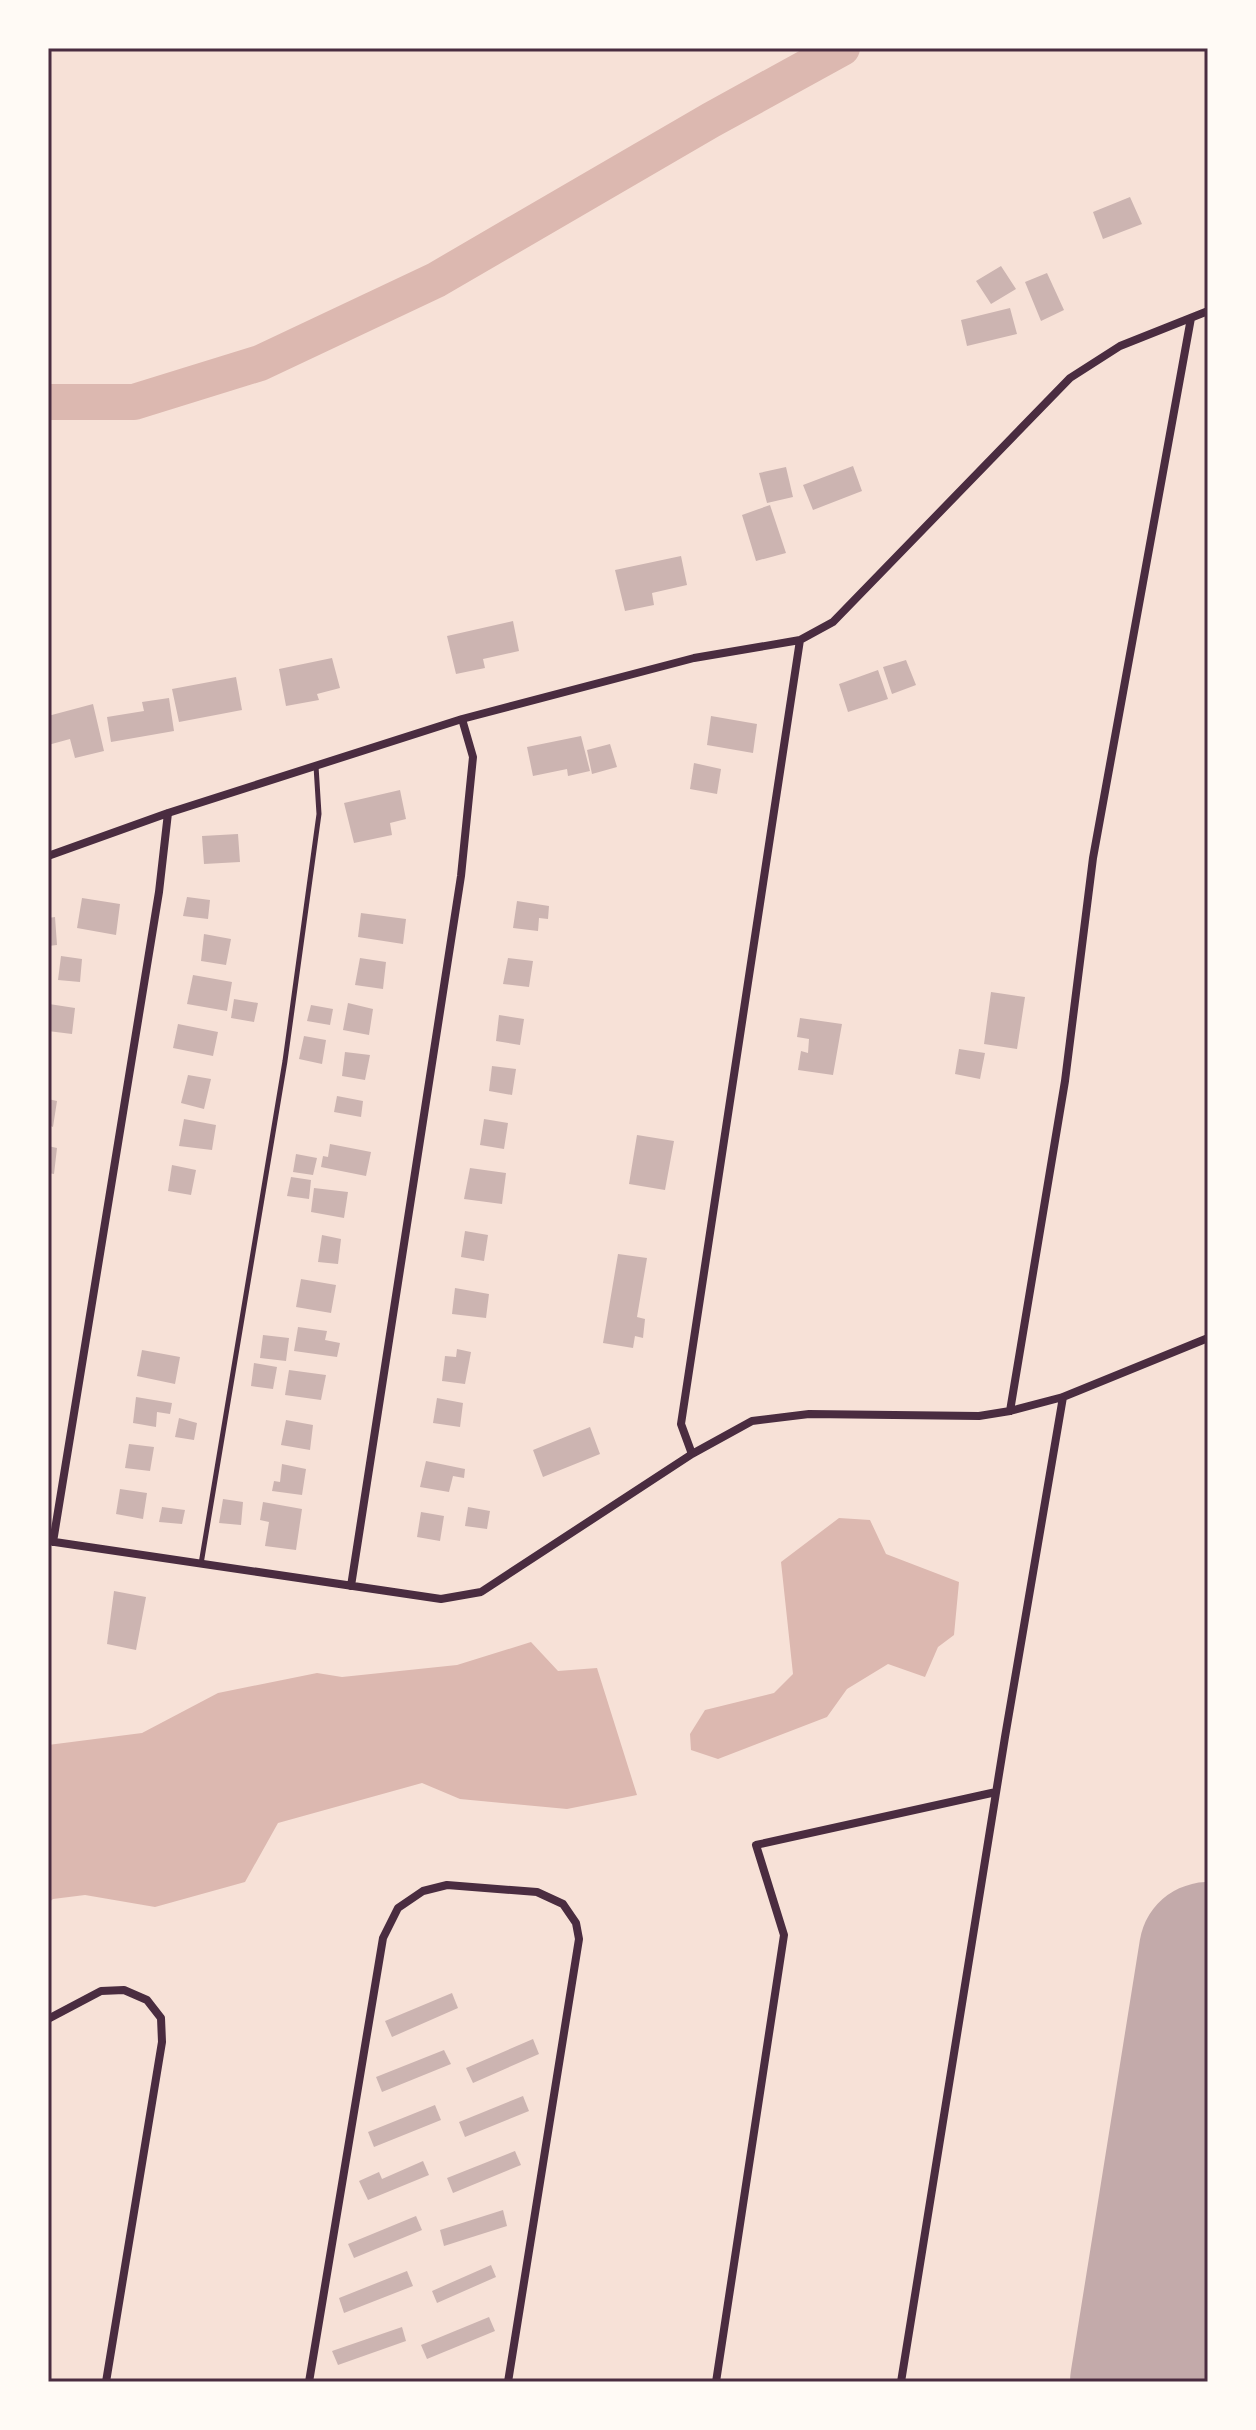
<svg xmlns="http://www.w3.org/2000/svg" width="1256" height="2430" font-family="Ubuntu,sans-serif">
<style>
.water{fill:#dcb8b0}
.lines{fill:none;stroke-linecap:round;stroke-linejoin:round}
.river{stroke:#dcb8b0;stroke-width:36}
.runway{stroke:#c3aaaa;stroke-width:138}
.building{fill:#ccb4b1}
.service{stroke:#4a2c40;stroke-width:5}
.minor{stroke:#4a2c40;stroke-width:8}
.neatline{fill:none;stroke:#4a2c40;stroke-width:3}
</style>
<rect width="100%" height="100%" fill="#f7e1d7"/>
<path class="water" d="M839,1518L870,1520L886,1554L959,1582L954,1635L938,1647L925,1677L888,1664L847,1689L827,1717L718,1759L691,1750L690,1734L705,1710L774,1693L793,1674L781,1562Z
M531,1642L558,1671L597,1668L637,1795L567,1809L460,1799L422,1783L278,1823L245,1882L155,1907L85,1895L53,1899L48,1903V1745L142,1733L218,1693L317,1673L342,1677L457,1665Z"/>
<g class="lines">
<path class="river" d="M48,402H134L260,363L436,280L711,120L842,48"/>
<path class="runway" d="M1139,2382L1208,1951"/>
</g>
<path class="building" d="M1130,197L1142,224L1103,239L1093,212Z
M1001,266L1016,289L991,304L976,281Z
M1047,273L1064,310L1041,321L1025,282Z
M1010,308L1017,334L967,346L961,320Z
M853,466L862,491L813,510L803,485Z
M786,467L793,497L767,503L759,473Z
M770,505L786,553L756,561L742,515Z
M681,556L687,585L652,593L654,605L625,611L615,570Z
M513,621L519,651L483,659L485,668L456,674L447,636Z
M332,658L340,688L317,694L319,700L286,706L279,669Z
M906,660L916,685L892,694L883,667Z
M878,670L888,699L848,712L839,684Z
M236,677L242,710L179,722L172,689Z
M169,698L174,731L111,742L107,717L144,711L142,702Z
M93,704L104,751L75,758L70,739L48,745V716Z
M711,716L757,724L753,753L707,745Z
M581,736L590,771L568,776L567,769L533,776L527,747Z
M610,744L617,767L592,774L587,750Z
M694,763L721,769L717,794L690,789Z
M400,790L406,819L390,823L392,835L354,843L344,803Z
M238,834L240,862L204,864L202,836Z
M187,897L210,900L208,919L183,916Z
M82,898L120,904L116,935L77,928Z
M517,901L549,906L548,919L539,918L538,931L513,928Z
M361,913L406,919L403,944L358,937Z
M55,917L57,945L48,946V918Z
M204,934L231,939L226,965L201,961Z
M61,956L82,959L80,982L58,980Z
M360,958L386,962L383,989L355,985Z
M508,958L533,961L529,987L503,984Z
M193,975L232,982L227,1011L187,1004Z
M991,992L1025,997L1017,1049L984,1044Z
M234,999L258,1003L254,1022L231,1018Z
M348,1003L373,1009L369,1035L343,1030Z
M49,1004L75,1008L72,1034L48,1031Z
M311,1005L333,1009L330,1025L307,1021Z
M499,1015L524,1019L520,1045L496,1041Z
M800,1018L842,1024L833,1075L798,1070L801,1051L808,1053L809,1039L797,1037Z
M178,1024L218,1032L213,1056L173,1048Z
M304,1036L326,1040L322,1064L299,1059Z
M959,1049L985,1053L980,1079L955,1074Z
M345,1052L370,1055L365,1080L342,1076Z
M492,1066L516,1069L512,1095L489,1091Z
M188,1075L211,1079L204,1109L181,1103Z
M337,1096L363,1101L361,1117L334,1112Z
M48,1099L57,1101L53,1127L48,1125Z
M184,1119L216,1125L212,1150L179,1146Z
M484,1119L508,1123L504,1149L480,1145Z
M637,1135L674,1141L665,1190L629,1184Z
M330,1144L371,1152L366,1176L321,1167L323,1156L328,1157Z
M48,1146L57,1148L54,1174L48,1173Z
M296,1154L317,1158L313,1175L293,1172Z
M172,1165L196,1170L191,1195L168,1191Z
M470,1168L506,1173L502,1204L464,1199Z
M291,1177L311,1180L309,1199L287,1196Z
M314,1188L348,1192L344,1218L311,1212Z
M465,1231L488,1235L484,1261L461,1257Z
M322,1235L341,1239L338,1264L318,1262Z
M618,1254L647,1258L637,1317L645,1319L643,1338L635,1336L633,1348L603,1343Z
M301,1279L336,1285L331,1313L296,1307Z
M455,1288L489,1294L486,1318L452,1314Z
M298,1327L327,1331L325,1340L340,1343L337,1357L294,1351Z
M263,1335L289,1338L286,1361L260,1358Z
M457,1349L471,1352L465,1384L442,1381L445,1356L456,1357Z
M142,1350L180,1357L175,1384L137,1376Z
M254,1363L277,1367L273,1389L251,1386Z
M289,1370L326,1375L321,1400L285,1395Z
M136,1397L172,1403L170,1414L157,1412L156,1427L133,1423Z
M437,1398L463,1403L460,1427L433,1423Z
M179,1418L197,1423L194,1440L175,1437Z
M286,1420L313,1425L310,1450L281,1445Z
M590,1427L600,1454L543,1477L533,1450Z
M129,1444L154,1447L150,1471L125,1468Z
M426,1461L465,1469L464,1478L453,1476L449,1492L420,1487Z
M282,1464L306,1469L302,1495L272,1491L274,1481L280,1482Z
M120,1489L147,1493L143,1519L116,1514Z
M223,1499L243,1502L241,1525L219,1523Z
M263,1502L302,1509L296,1550L265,1546L269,1522L260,1520Z
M162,1507L185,1510L182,1524L159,1522Z
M468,1507L490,1511L487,1529L465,1526Z
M421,1512L444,1516L440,1541L417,1537Z
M114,1591L146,1597L136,1650L107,1644Z
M452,1993L458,2008L392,2037L385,2021Z
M533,2039L539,2054L473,2083L466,2068Z
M444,2050L451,2064L382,2092L376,2077Z
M523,2096L529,2111L465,2137L459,2122Z
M435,2105L441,2120L374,2147L368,2132Z
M515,2151L521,2165L453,2193L447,2178Z
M423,2161L429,2175L368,2200L359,2181L379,2172L382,2179Z
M503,2210L507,2226L444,2246L440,2230Z
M416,2216L422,2230L354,2258L348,2244Z
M491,2265L496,2277L437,2303L432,2291Z
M407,2271L413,2286L344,2313L339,2298Z
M489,2317L495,2331L427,2359L421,2345Z
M402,2327L406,2341L338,2365L332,2351Z"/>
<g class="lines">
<path class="service" d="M201,1564L285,1061L319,814L316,766"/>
<path class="minor" d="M48,856L168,813L462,719L694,658L800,640L833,622L1070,378L1120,346L1208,311
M1010,1411L1065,1081L1093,858L1191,318
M692,1454L681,1424L800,640
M48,1541L441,1599L481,1592L692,1454L752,1421L809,1414L979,1416L1010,1411L1063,1397L1208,1338
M53,1542L159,892L168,813
M351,1586L461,876L473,757L462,719
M48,2019L101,1991L124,1990L147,2000L161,2018L162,2042L106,2382
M309,2382L383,1938L398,1908L423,1891L447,1885L537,1892L563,1904L576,1923L579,1939L508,2382
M716,2382L784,1935L756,1845L996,1792
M901,2382L1005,1737L1063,1397"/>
</g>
<rect width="1256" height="2430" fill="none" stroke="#fffaf5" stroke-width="100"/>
<rect x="50" y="50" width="1156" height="2330" class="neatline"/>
</svg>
